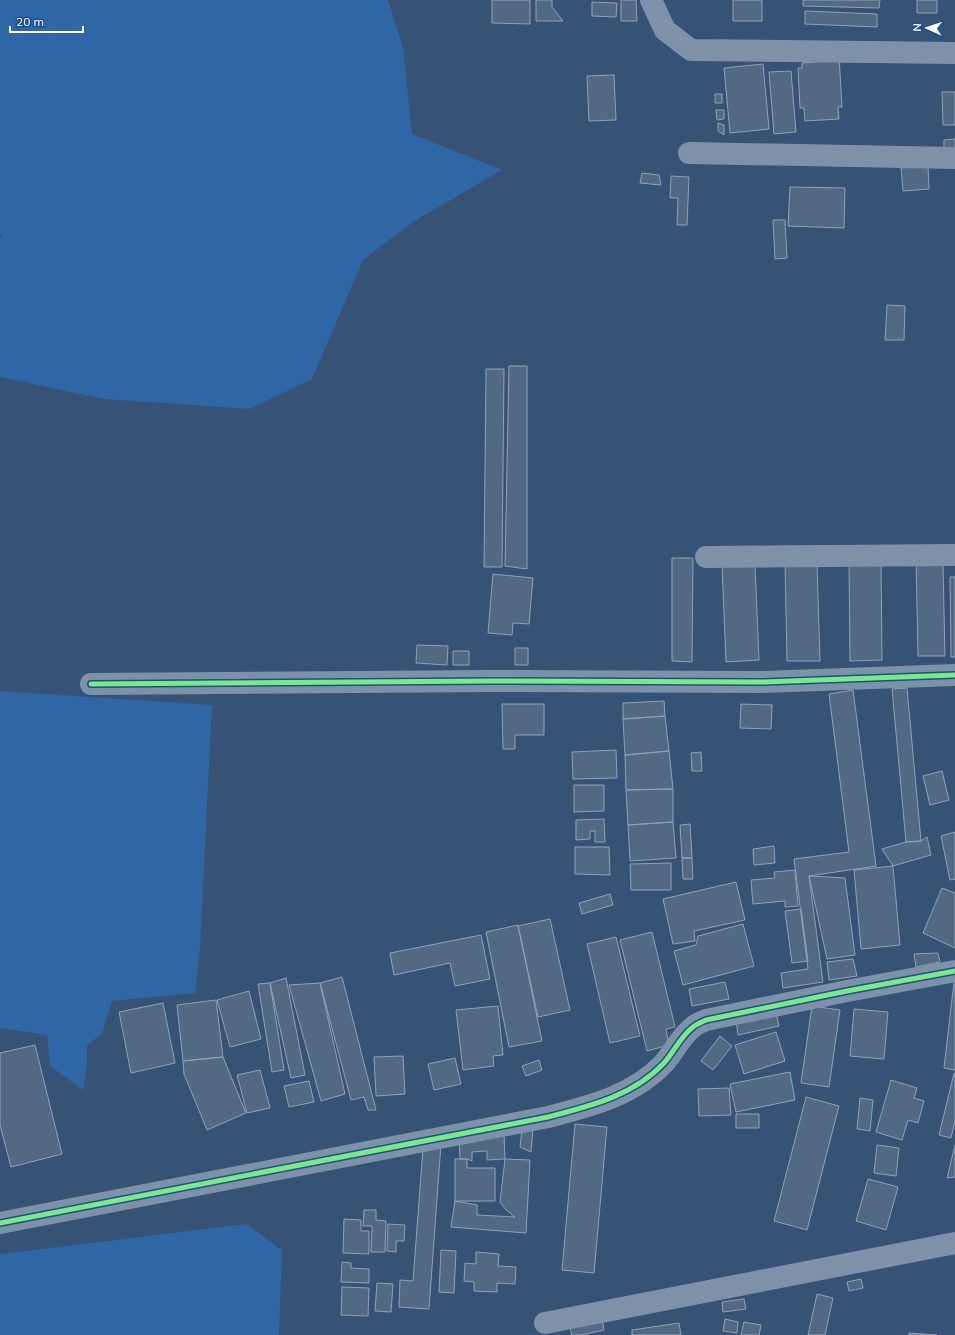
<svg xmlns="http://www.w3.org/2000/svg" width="955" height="1335" font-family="Mulish,sans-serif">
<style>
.green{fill:#2f66a5}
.building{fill:#526984;stroke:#92a2b6}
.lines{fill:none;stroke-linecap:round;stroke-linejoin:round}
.minor{stroke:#7d92a8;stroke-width:22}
.cycleway-casing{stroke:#1b4f8f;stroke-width:8}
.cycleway{stroke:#7ce984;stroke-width:5}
</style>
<rect width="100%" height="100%" fill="#365274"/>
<path class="green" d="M0,0H388L403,48L412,134L502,170L413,222L363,260L312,379L250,409L104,399L0,377V238L3,236L0,234Z
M0,691L212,705L200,948L195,993L112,1001L102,1034L87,1045V1065L83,1090L50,1066L47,1035L0,1028Z
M246,1224L282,1250L279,1335H0V1254Z"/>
<path class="building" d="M492,0H530V24L492,23Z
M536,0H552V7L563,21H536Z
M621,0H636L637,21H621Z
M733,0H762V21H733Z
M803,0H880L879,8L803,6Z
M917,0H937V13H917Z
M592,2L617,3L616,17L592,16Z
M805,11L877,14V27L805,24Z
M839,56L842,107H838L839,119L805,121L804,108H800L798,68H802V63L816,62Z
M763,64L769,129L730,133L724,68Z
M791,71L796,132L774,134L769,72Z
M614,75L616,120L589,121L587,76Z
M942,92H955V125H943Z
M715,94H722V103H715Z
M716,110H724V119L717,120Z
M718,123L724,125V135L718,131Z
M955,139V151L944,152V140Z
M928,166L929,189L903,191L901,168Z
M642,173L659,175L661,185L640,183Z
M671,176L689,177L687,225H677L678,198H670Z
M790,187L845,188L844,228L788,226Z
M773,220H785L787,258L775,259Z
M887,305L905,306L904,340H885Z
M509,366H527V569L505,566Z
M486,369H504L502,567H484Z
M916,556L943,565L945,656H918Z
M672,558H693L692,662L672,661Z
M817,563L820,661H787L785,564Z
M849,564H881L882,660L850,661Z
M755,565L759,660L726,662L722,566Z
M493,574L533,578L529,624L513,623L512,635L488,633Z
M950,577H955V657H951Z
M417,645L448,646L447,665L416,663Z
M515,648H528V665H515Z
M453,651H469V665H453Z
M907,688L921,841L906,842L892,689Z
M853,690L876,866L809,876L823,982L783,988L781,973L808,969L794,859L849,852L829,694Z
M664,701L665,716L623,719V703Z
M502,704H544V735H515V749H503Z
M741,704L772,705L771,729L740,728Z
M665,716L669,751L625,755L623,719Z
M616,750L617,778L573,779L572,752Z
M669,751L673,789L626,790L625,755Z
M701,752L702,771H692L691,753Z
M942,771L949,800L930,805L923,776Z
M574,785H604V811L574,812Z
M673,789V822L628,825L626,790Z
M604,819L605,842H595V831H590V839L576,840V820Z
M673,822L676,858L630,861L628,825Z
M690,824L692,858H682L680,825Z
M955,832V879L950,880L941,836Z
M927,837L931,855L893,866L882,849L906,842L921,841Z
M774,846L775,863L754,865L753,849Z
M575,847H609L610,875L575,874Z
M682,858H692L693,879H683Z
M671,863V890H631L630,864Z
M893,866L900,945L861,949L854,870Z
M795,870L798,906L785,907V901L753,904L751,880L775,878L774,872Z
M809,876L845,878L855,955L827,959Z
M736,882L745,920L694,931L695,941L673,944L663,899Z
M942,888L955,893V948L923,933Z
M610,894L613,905L582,914L579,903Z
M801,909L808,961L792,963L785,911Z
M550,919L570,1010L538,1017L518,926Z
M743,924L754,966L683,985L674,951L696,945L698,936Z
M518,925L542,1041L509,1047L486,932Z
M652,932L675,1027L666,1029L669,1045L647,1051L620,940Z
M481,935L490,979L455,986L450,963L394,975L390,953Z
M616,937L640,1036L610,1043L587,944Z
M938,953L940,962L916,967L914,954Z
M853,959L857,976L829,980L827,962Z
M342,977L376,1110H368L364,1097L351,1100L320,983Z
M286,978L305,1075L291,1078L270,983Z
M725,982L729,999L692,1006L689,989Z
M954,982H955V1070L944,1068Z
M270,983L284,1070L272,1072L258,984Z
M320,983L345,1094L321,1101L289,985Z
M249,991L261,1039L230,1047L217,1000Z
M216,1000L223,1057L183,1061L177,1005Z
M163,1003L175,1063L131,1073L119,1012Z
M498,1006L503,1055L493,1056L494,1066L463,1070L456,1010Z
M812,1006L840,1010L829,1087L801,1083Z
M854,1009L888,1012L884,1059L850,1056Z
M776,1013L779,1026L738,1035L736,1021Z
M776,1032L785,1061L744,1074L735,1045Z
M720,1036L732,1046L713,1070L701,1061Z
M35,1045L62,1154L11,1167L0,1125V1053Z
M403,1056L405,1094L376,1096L374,1057Z
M223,1057L246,1113L207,1130L184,1074L183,1061Z
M455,1058L461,1084L434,1090L428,1064Z
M539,1060L542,1070L526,1076L522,1066Z
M260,1070L270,1108L247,1113L237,1075Z
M790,1072L795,1100L736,1112L730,1084Z
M954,1073H955V1121L951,1138L939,1135Z
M891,1080L917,1088L914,1098L924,1101L918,1123L908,1120L902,1140L876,1132Z
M309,1081L314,1102L289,1107L284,1086Z
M729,1088L731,1115L699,1116L698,1089Z
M806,1097L839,1106L807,1230L774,1221Z
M860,1098L873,1100L870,1131L857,1129Z
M736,1114H759V1128H736Z
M575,1124L607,1127L594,1273L562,1270Z
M522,1129L533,1130L531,1152L520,1147Z
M504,1133L505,1159L487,1160V1151L472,1152V1161L467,1159H460L459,1135Z
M441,1144L429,1309L399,1307L400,1280L413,1281L423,1148Z
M877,1145L899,1148L896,1176L874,1173Z
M955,1145V1177L947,1178Z
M455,1159H467V1168H495V1201H455Z
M505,1159L530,1160L526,1233L451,1227L455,1201L477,1205V1215L515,1217L506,1210L500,1202Z
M868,1179L898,1187L886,1230L856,1221Z
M364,1210H376V1220L386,1221L385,1252H371L372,1226H363Z
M344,1219L361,1220V1231H369V1254L343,1253Z
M388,1224L405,1225L404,1241H396V1252L387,1251Z
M441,1250L456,1251L454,1293L439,1292Z
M476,1252L499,1254L498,1266L516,1267L515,1284L497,1283V1292L474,1291V1282L464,1281L465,1263L476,1264Z
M342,1262L351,1263V1268L369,1269V1283L341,1282Z
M861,1279L863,1288L849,1291L847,1282Z
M377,1283L393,1284L391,1312L375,1311Z
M342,1287L369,1288L368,1316L341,1315Z
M817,1294L833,1298L825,1335H808Z
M744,1299L746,1309L723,1312L722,1302Z
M601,1314L604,1330L581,1335H572L568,1321Z
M725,1319L738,1322L737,1333L723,1331Z
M744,1322L761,1325L759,1335H741Z
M679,1323L681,1335H632V1330Z
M909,1333L937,1335H909Z"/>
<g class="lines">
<path class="minor" d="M651,0L665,30L691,50L955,53
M689,153L955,158
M706,557L955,555
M91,684L491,681L763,682L955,675
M0,1223L548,1117C590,1106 633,1096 664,1063C674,1052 680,1037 693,1027C696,1024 702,1022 706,1020L847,991L955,971
M545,1323L955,1243"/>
<defs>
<path id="cycleway" d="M91,684L491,681L763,682L955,675
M0,1223L548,1117C590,1106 633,1096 664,1063C674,1052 680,1037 693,1027C696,1024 702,1022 706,1020L847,991L955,971"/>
</defs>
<use href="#cycleway" class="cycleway-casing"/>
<use href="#cycleway" class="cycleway"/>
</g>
<g transform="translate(927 28) rotate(273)" stroke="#1b4f8f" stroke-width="3" paint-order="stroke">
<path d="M0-3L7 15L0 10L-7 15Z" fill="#ffffff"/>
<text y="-6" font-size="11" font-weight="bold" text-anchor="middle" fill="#ffffff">N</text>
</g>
<path d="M10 26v6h73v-6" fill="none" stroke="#ffffff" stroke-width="2"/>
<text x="16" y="26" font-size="12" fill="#ffffff" stroke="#1b4f8f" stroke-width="3" paint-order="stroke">20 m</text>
</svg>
